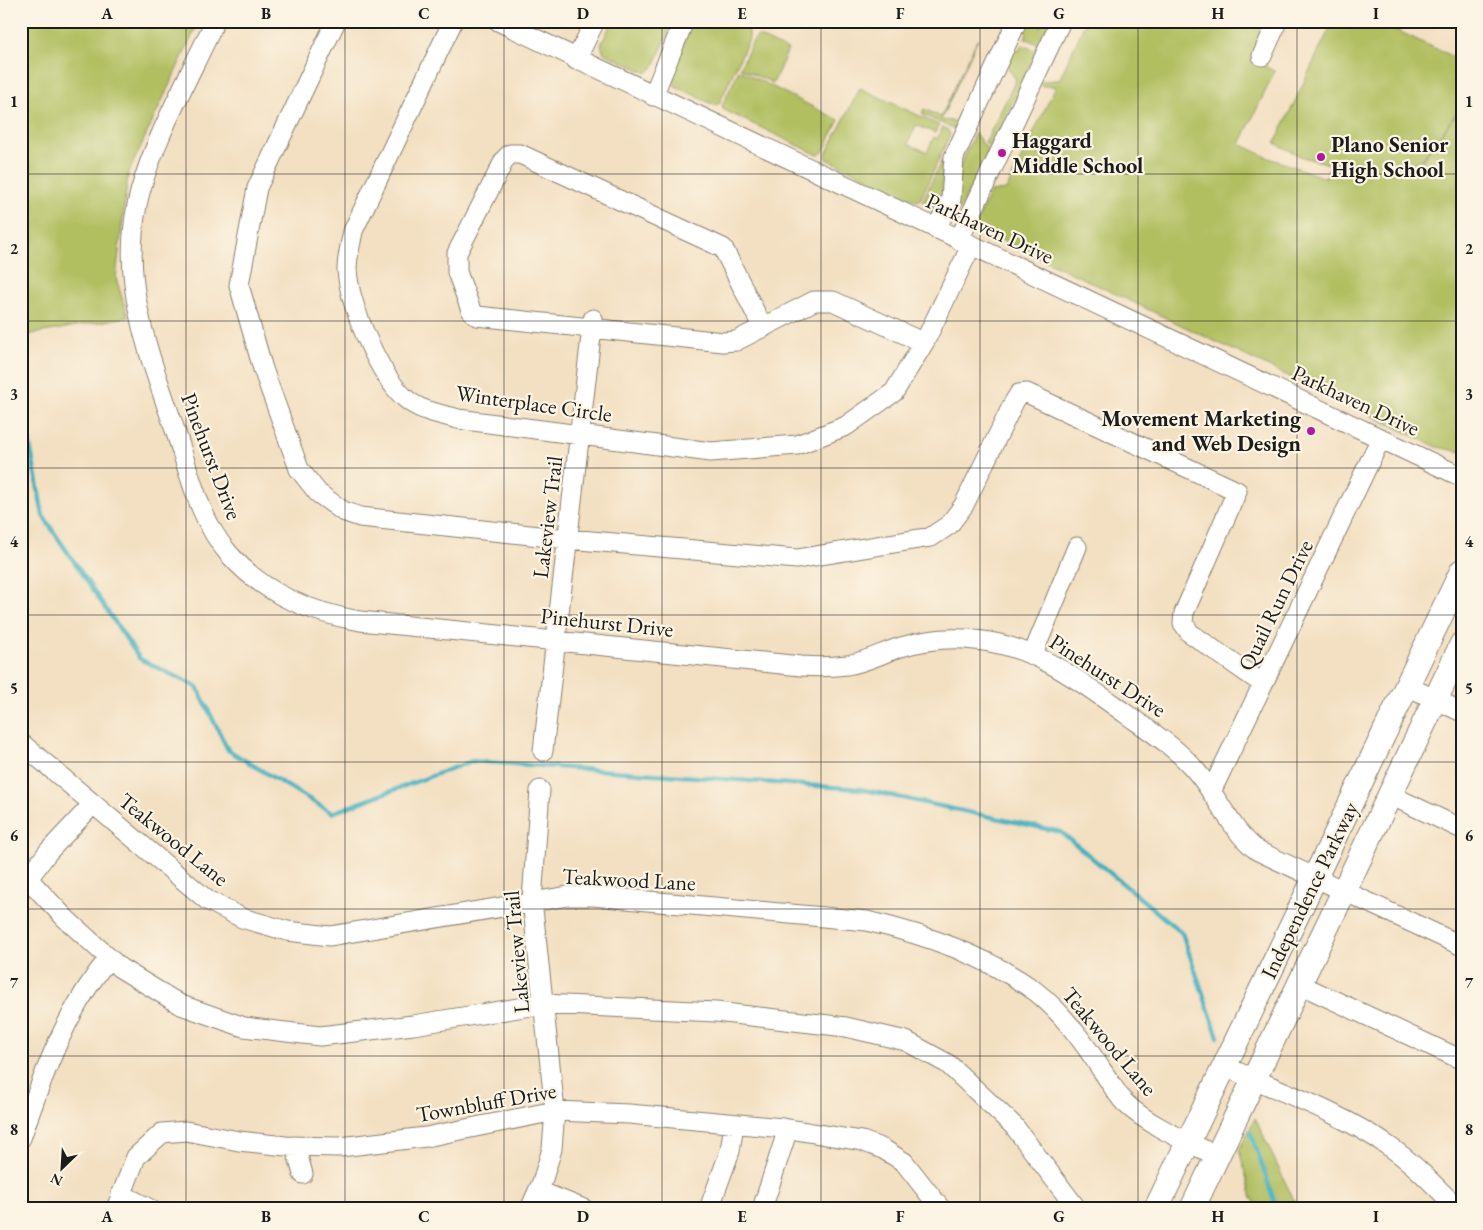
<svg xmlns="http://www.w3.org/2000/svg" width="1483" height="1230" font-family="'EB Garamond',serif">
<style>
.green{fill:#b1bf61;stroke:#666e3e}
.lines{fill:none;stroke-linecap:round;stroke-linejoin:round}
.stream{stroke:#42b0be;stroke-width:4.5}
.minor-casing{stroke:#887e6e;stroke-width:21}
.major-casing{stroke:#887e6e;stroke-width:26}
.minor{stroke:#fff;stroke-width:19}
.major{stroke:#fff;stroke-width:24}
.grid{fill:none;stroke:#1c1c1c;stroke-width:1;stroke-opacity:0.55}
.poi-dot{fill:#b5179e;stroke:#fcf5e5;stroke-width:2}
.labels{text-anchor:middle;stroke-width:4.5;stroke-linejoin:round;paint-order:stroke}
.poi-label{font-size:22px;font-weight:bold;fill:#1c1c1c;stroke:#fcf5e5;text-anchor:start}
.street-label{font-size:22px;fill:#1c1c1c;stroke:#fcf5e5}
.neatline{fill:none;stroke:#1c1c1c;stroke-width:2}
.grid-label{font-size:16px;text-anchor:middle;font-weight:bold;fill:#1c1c1c}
</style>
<rect width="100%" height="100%" fill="#fcf5e5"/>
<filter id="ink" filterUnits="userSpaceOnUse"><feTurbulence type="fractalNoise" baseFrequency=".02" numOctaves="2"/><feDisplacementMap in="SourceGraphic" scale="10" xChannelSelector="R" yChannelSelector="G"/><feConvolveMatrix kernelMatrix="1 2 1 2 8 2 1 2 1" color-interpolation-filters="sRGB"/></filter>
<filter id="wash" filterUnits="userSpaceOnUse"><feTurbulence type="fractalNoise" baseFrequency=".0096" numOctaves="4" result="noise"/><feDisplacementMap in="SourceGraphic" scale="20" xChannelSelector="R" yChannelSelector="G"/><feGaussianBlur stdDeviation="1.12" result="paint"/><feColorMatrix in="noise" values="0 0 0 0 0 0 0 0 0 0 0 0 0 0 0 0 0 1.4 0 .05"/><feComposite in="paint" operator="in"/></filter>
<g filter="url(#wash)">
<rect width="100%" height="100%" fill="#f3dfc1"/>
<path class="green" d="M21,21H199L128,174L116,278L128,317L21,336Z
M612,21H674L653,68L646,73L604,53L601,45Z
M693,21H727L749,31V39L719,104L714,105L675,86L671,73Z
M1028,21H1036L1040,27L1043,21H1050L1039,45L1025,38L1027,32L1024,30Z
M1086,21H1269L1251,60L1275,71L1240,144L1269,158L1326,178L1330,164L1302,157L1275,143L1333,21H1377L1462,61V105L1422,159L1387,174L1421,162L1462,106V452L1437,447L977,228L975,226L990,192L1006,190L1056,86H1041L1042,81L1059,80Z
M758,36L788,50L773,83L740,68L753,41Z
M978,38L941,120L960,122L956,130L922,114L924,109L941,117Z
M1022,45L1036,51L991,149L985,143L1016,80L1007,66L1014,49L1019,51Z
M739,70L839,120L823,152L818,155L724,110L722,106Z
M860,88L939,125L935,133L916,125L908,144L927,152L934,137L937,139L943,127L948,130L950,135L920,200L916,201L827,159L826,154Z
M975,133L989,152L958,213H955V209L960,166Z
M942,160C942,176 947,197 931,208L922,202Z
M1255,1118L1298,1209H1259L1252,1198L1239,1150Z"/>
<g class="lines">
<path class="stream" d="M21,396L43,516L140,659L197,687L228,750L332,813L472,761L860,789L1061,832L1182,933L1218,1037
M1251,1133L1277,1209"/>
</g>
</g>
<g filter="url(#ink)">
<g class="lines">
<defs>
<path id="minor" d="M215,21C190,76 149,147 137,205C132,230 131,259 134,284C140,334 159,383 175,430C189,471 199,520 229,554C264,594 309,612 360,621L801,666C817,667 832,667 847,665C866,662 882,653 901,647C924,640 951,637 975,640C1034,645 1080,681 1126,714C1150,731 1177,748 1196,771C1219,798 1230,830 1258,851L1462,946
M336,21L257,188L239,285L263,369L299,469L318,493L343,511L360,517L568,539L797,559L931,537L949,525L964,505L1014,402L1019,394L1027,393L1237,491L1184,613L1183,623L1190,633L1263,684
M453,21L353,231C351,243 347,257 347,269C349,304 378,374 405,398C419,411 440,414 458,419L711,452L797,445L846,426L894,392L925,341L971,246
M498,21L1462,477
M1262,56L1275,27L1274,21
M576,60L595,21
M653,96L684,21
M936,229L951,199L954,157L1017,21
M959,240L1061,21
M763,328L723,248L520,154H510L505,159L457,253V272L471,310L477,316L723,342L736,341L814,301H833L924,343
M1033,654L1077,547
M1407,686L1462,712
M21,743L207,900L242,918L287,931L330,936L568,896H593L867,921C926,935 985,955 1035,991C1061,1011 1083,1041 1101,1069C1109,1080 1116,1093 1125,1103C1148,1125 1188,1142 1217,1156
M543,751L593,319
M1211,792L1381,438
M1390,795L1462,829
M28,879L66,919L120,968L181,1005L244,1027L320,1036L413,1025L543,1004L716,1012L846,1027L906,1041L948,1064L1014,1126L1077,1209
M21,888L48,852L93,804
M1299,984L1462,1060
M1224,1066C1279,1091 1340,1112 1390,1147C1415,1164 1436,1187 1458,1209
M21,1138C43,1075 66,1010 109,958
M295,1146L303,1174
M539,1191L584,1209
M121,1194L150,1209
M116,1209L136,1157L162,1133L186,1131L239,1141L286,1146L340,1147L426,1137L555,1111L629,1114L783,1128L862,1141L883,1149L904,1162L941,1209
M530,1209L542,1182L552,1149L555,1111L532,900L540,790
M709,1209L730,1151L734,1124
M762,1209L788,1129"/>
<path id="major" d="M1156,1209L1462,571
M1192,1209L1462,644"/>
</defs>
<use href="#minor" class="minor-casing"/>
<use href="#major" class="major-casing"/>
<use href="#minor" class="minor"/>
<use href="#major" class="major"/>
</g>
</g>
<path class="grid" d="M186,21V1209M345,21V1209M504,21V1209M662,21V1209M821,21V1209M980,21V1209M1138,21V1209M1297,21V1209M21,174H1462M21,321H1462M21,468H1462M21,615H1462M21,762H1462M21,909H1462M21,1056H1462"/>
<g class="poi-dot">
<circle cx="1002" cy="153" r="5"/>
<circle cx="1321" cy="157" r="5"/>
<circle cx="1311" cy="431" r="5"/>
</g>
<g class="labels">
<g class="poi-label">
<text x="1012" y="148">Haggard<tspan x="1012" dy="25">Middle School</tspan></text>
<text x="1331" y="152">Plano Senior<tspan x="1331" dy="25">High School</tspan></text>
<text x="1301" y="426" text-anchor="end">Movement Marketing<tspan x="1301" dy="25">and Web Design</tspan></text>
</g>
<g class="street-label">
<text transform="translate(990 228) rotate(25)" y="8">Parkhaven Drive</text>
<text transform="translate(1356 400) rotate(25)" y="8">Parkhaven Drive</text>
<text transform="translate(534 403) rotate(8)" y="8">Winterplace Circle</text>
<text transform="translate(212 456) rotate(69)" y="8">Pinehurst Drive</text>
<text transform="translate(547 517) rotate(-83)" y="8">Lakeview Trail</text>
<text transform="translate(1275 605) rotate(-64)" y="8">Quail Run Drive</text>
<text transform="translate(607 622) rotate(6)" y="8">Pinehurst Drive</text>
<text transform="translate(1108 675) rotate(33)" y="8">Pinehurst Drive</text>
<text transform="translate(174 839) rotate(39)" y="8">Teakwood Lane</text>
<text transform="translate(629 879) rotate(3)" y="8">Teakwood Lane</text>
<text transform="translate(1309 890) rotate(-64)" y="8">Independence Parkway</text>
<text transform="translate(516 952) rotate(-95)" y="8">Lakeview Trail</text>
<text transform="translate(1110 1041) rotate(50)" y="8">Teakwood Lane</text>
<text transform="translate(486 1102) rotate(-10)" y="8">Townbluff Drive</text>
</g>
</g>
<rect width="1483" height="1230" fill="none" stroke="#fcf5e5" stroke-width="55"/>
<g transform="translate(62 1168) rotate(205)" stroke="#fcf5e5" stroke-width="4" paint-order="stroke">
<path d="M0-4L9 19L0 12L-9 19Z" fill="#1c1c1c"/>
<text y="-8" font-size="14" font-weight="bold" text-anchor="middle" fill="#1c1c1c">N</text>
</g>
<rect x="28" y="28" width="1428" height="1174" class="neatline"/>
<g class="grid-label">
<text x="107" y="19">A</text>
<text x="266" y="19">B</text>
<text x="424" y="19">C</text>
<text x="583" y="19">D</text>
<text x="742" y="19">E</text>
<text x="900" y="19">F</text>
<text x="1059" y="19">G</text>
<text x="1218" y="19">H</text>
<text x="1376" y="19">I</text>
<text x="14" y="107">1</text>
<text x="1469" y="107">1</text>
<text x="14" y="254">2</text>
<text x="1469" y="254">2</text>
<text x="14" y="400">3</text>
<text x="1469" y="400">3</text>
<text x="14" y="547">4</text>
<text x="1469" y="547">4</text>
<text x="14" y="694">5</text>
<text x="1469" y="694">5</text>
<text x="14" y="841">6</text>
<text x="1469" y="841">6</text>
<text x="14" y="988">7</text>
<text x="1469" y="988">7</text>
<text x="14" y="1135">8</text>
<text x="1469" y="1135">8</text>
<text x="107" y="1222">A</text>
<text x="266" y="1222">B</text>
<text x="424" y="1222">C</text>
<text x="583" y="1222">D</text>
<text x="742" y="1222">E</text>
<text x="900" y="1222">F</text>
<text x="1059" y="1222">G</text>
<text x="1218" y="1222">H</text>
<text x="1376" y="1222">I</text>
</g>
</svg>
